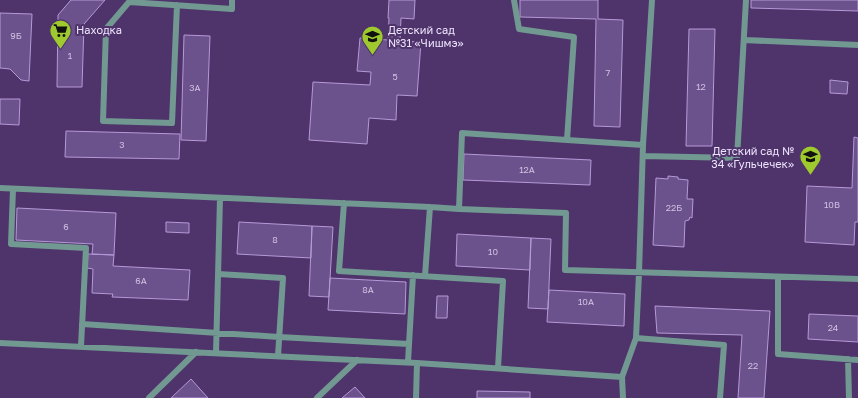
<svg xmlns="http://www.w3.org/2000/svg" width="858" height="398" font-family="'Golos Text',sans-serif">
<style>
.building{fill:#6c528c;stroke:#b599d8}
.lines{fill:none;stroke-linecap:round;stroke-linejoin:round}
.lane{stroke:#729892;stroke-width:6}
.labels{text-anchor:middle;stroke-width:4;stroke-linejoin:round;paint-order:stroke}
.number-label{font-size:9px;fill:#cebfe2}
.poi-label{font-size:11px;fill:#eee3fe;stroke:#4e346a;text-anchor:start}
</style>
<rect width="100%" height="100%" fill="#4e346a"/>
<path class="building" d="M71,0H105L84,24L82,87H57L58,15Z
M389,0H415L414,19L401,18L400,41L421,42L417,96L397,95L396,120L369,118L367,144L309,140L313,82L370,85L371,72L357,71L360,38L388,40L389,18H388Z
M520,0H598V19L623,20L620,127L594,126L596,19L520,17Z
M751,0H858V11L751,8Z
M0,13L32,14L29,81L21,80L10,69L0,68Z
M689,29H715L712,146H686Z
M184,35L210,36L206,141L181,140Z
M830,80L848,82L847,94L830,93Z
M0,99H20L19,125L0,124Z
M66,131L180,134L179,159L65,157Z
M854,137L858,138V222H855L854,245L805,242L807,186L852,188Z
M464,154L591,160L590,185L463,180Z
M668,176L678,177V179L688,180L687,199H693L692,218L690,217L689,220L685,221L684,247L653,245L656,178L668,179Z
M17,208L116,213L114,255L92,254L93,244L16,240Z
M166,222L189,223V233L166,232Z
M239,222L312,226L311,258L237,254Z
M312,226L333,227L329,297L309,296Z
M457,234L531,238L530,270L456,266Z
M531,238L551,239L548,309L528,308Z
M88,254L114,255L113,266L190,270L188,300L112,297L113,294L92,293L93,269L87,268Z
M330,278L406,282L405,314L328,310Z
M549,290L625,294L624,326L547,322Z
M437,296H448L447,318H436Z
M655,306L770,311L764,398H738L742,335L657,333Z
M809,314L858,316V342L808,339Z
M191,379L208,398H171Z
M355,387L365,398H342Z
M477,391L530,392V398H477Z"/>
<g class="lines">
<path class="lane" d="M514,0L519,29L574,37L567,140L643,145
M177,5L172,123L103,121L106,29L129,2L232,9V0
M744,40L858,45
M643,156L737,158L746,0
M0,188L430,207L459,209L566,213L565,270L858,279
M13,189L11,244L86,248L81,346
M344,203L339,271L503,281L498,368
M459,209L462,133L567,140
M218,274L283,278L278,356
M425,276L430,207
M778,277V354L858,360
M82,324L279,337L409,344
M636,338L724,345L720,398
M0,343L417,363L622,377L636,338L639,273L643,145L652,0
M216,353L220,198
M848,359L849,398
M408,362L413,275
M622,377L623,398
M149,398L196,352
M317,398L357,360
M416,398L417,363"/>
</g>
<defs>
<symbol id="supermarket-pin" viewBox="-11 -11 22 30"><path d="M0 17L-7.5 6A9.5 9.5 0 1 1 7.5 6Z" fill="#9fca2d" stroke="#4e346a"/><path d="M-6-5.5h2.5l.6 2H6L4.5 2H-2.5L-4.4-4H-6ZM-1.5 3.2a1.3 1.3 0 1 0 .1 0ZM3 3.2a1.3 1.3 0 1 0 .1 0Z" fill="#111"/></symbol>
<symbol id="school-pin" viewBox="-11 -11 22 30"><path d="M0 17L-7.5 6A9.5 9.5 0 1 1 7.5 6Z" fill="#9fca2d" stroke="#4e346a"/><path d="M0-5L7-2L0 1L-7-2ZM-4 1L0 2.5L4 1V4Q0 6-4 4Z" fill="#111"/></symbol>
</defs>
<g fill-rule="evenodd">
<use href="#supermarket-pin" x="48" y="18" width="25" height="34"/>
<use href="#school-pin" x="360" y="24" width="25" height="34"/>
<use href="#school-pin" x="798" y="144" width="25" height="34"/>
</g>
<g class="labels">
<g class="number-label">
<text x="16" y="39">9Б</text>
<text x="70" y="59">1</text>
<text x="608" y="76">7</text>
<text x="395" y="80">5</text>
<text x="701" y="90">12</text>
<text x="195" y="91">3А</text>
<text x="122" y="148">3</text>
<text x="527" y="173">12А</text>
<text x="832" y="208">10В</text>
<text x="674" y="211">22Б</text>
<text x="66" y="230">6</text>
<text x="275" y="243">8</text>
<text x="493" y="255">10</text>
<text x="141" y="284">6А</text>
<text x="368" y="293">8А</text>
<text x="586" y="305">10А</text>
<text x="833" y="331">24</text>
<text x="753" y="369">22</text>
</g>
<g class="poi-label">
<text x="76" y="34">Находка</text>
<text x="388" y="34">Детский сад<tspan x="388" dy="13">№31 «Чишмэ»</tspan></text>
<text x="794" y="155" text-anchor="end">Детский сад №<tspan x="794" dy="13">34 «Гульчечек»</tspan></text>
</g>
</g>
</svg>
